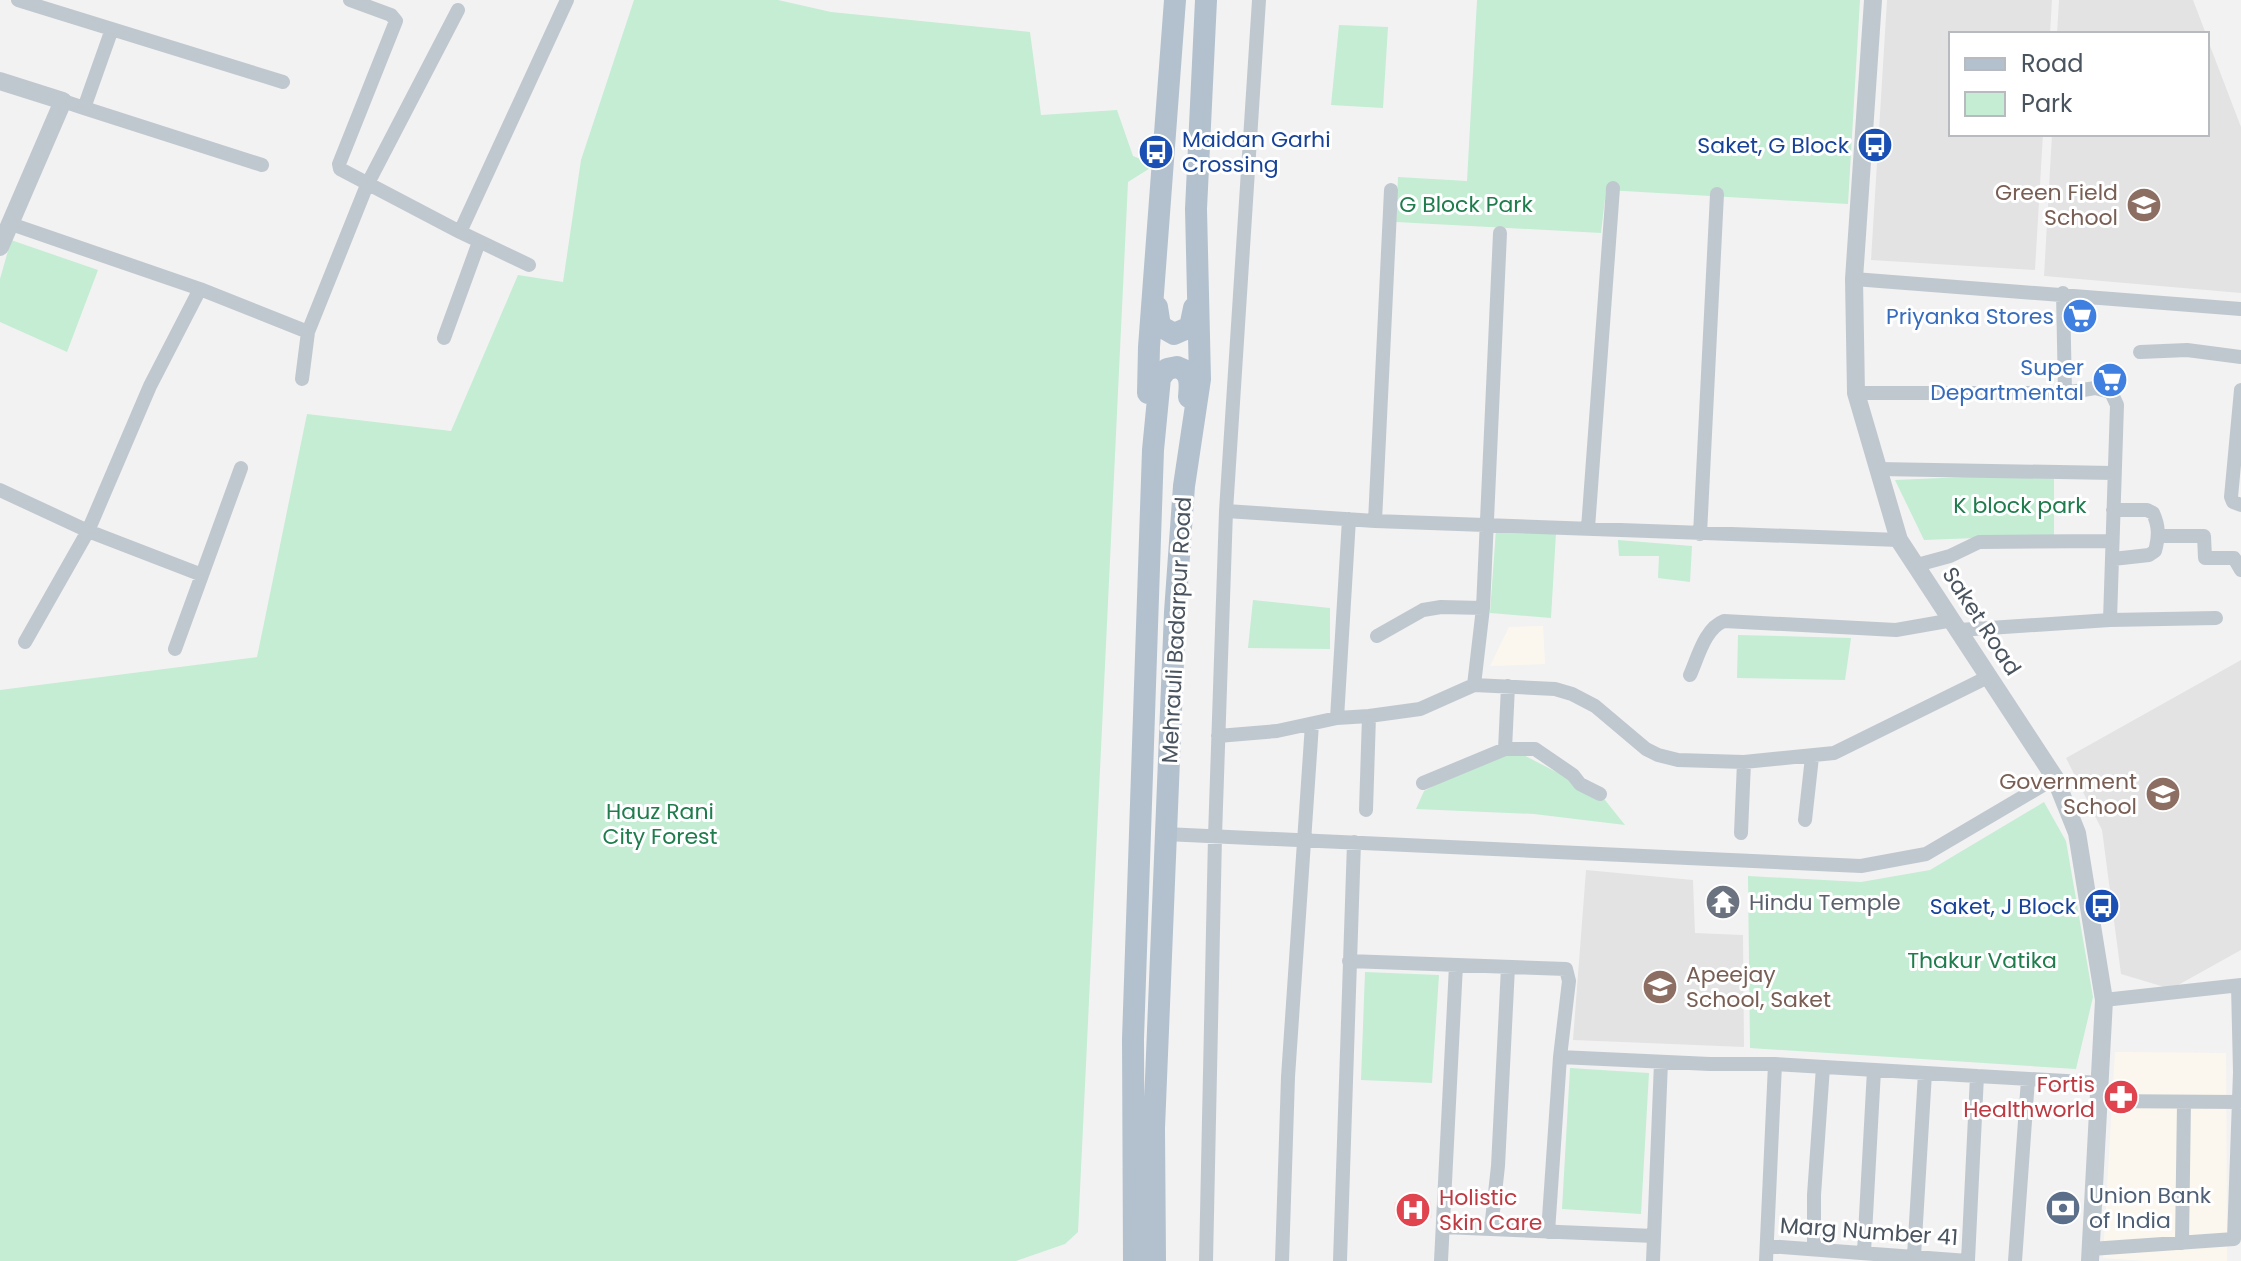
<svg xmlns="http://www.w3.org/2000/svg" width="2241" height="1261" font-family="Poppins,sans-serif">
<style>
.commercial{fill:#fcf7ee}
.education{fill:#e4e3e3}
.medical{fill:#fae7e5}
.green{fill:#c4edd4}
.lines{fill:none;stroke-linecap:round;stroke-linejoin:round}
.minor{stroke:#c0c8cf;stroke-width:14}
.tertiary{stroke:#c0c8cf;stroke-width:18}
.primary{stroke:#b3c1ce;stroke-width:22}
.labels{text-anchor:middle;stroke-width:6;stroke-linejoin:round;paint-order:stroke}
.transit-label{font-size:22px;fill:#164399;stroke:#fff;text-anchor:end}
.education-label{font-size:22px;fill:#785e54;stroke:#fff;text-anchor:end}
.park-label{font-size:22px;fill:#1e7c4d;stroke:#fff}
.shop-label{font-size:22px;fill:#366cbe;stroke:#fff;text-anchor:end}
.street-label{font-size:22px;fill:#4a545e;stroke:#fff}
.worship-label{font-size:22px;fill:#5b616d;stroke:#fff;text-anchor:start}
.health-label{font-size:22px;fill:#be3a42;stroke:#fff;text-anchor:end}
.service-label{font-size:22px;fill:#4e5e75;stroke:#fff;text-anchor:start}
</style>
<rect width="100%" height="100%" fill="#f3f2f2"/>
<path class="commercial" d="M1543,626L1545,664L1490,666L1509,627Z
M2115,1052L2226,1053L2227,1261H2148L2103,1258Z"/>
<path class="education" d="M1887,0H2052L2050,34H1951V134H2043L2035,270L1871,260Z
M2059,0H2193L2206,34H2057Z
M2207,38L2241,127V293L2044,276L2052,134H2207Z
M2241,660V950L2171,989L2121,974L2102,830L2066,758Z
M1586,870L1693,880L1695,933L1743,935L1744,1047L1573,1040Z"/>
<path class="medical" d="M1431,1201L1432,1218L1395,1219L1394,1202Z"/>
<path class="green" d="M634,0H778L831,12L1030,32L1041,115L1117,110L1133,156L1155,165L1128,182L1078,1232L1065,1244L1016,1261H0V690L257,657L307,414L451,431L518,275L563,282L581,160Z
M1477,0H1860L1848,204L1606,190L1601,233L1396,222L1398,177L1467,181Z
M1339,25L1388,27L1383,108L1331,105Z
M11,240L98,270L67,352L0,322V279Z
M2054,473V535L1924,540L1895,480Z
M1496,529L1556,533L1551,618L1490,613Z
M1618,540L1692,546L1690,582L1658,578L1659,556H1619Z
M1253,600L1330,608V649L1248,648Z
M1738,635L1851,638L1845,680L1737,678Z
M1508,747L1601,795L1625,825L1534,814L1416,809L1424,791Z
M2044,802L2066,841L2093,997L2076,1069L1750,1048L1748,876L1861,882L1930,870Z
M1365,972L1439,975L1432,1083L1361,1080Z
M1570,1068L1649,1073L1641,1214L1562,1209Z"/>
<g class="lines">
<path class="minor" d="M18,0L283,82
M350,0L391,15L396,21L339,164L340,169L460,232L529,265
M63,101L84,108L112,29
M84,108L262,165
M11,224L200,289L308,332
M460,232L567,0
M1500,233L1483,608L1474,685L1555,689L1572,694L1595,706L1646,749L1658,755L1678,760L1744,762L1834,753L1990,676
M1854,279L2241,309
M2063,293L2065,393
M444,338L479,242
M2140,352L2187,350L2241,357
M302,379L308,332L367,185L458,10
M2241,390L2231,497L2233,502L2241,505
M1856,393H2065L2095,388L2111,392L2117,405L2110,620L1959,630
M1878,469L2113,473
M0,490L88,531L202,575
M2113,510H2147L2153,513C2159,526 2159,536 2155,551L2149,555L2113,559
M1226,511L1375,521L1899,540
M1375,521L1391,190
M1588,528L1613,188
M1700,534L1717,194
M2159,536H2204L2205,558H2234L2241,570
M1917,565L1950,556L1979,542L2112,541
M2110,620L2216,618
M1377,636L1423,610L1441,607L1483,608
M25,642L88,531L150,386L200,289
M175,649L241,468
M1690,675C1698,657 1705,628 1724,621L1896,630L1953,620
M1337,718L1349,519
M1218,736L1277,731L1337,718L1369,716
M1505,749L1508,686
M1423,783L1505,749H1535L1573,775L1580,784L1600,794
M1366,810L1369,716L1420,709L1474,685
M1805,820L1812,757
M1741,833L1744,762
M1165,834L1861,866L1926,854L2055,778
M1349,961L1566,969L1569,981L1560,1057L1548,1232
M2104,1000L2241,985
M1560,1057L1710,1064H1775L1977,1076
M2099,1101L2239,1102
M1443,1227L1654,1236
M1491,1229L1498,1166L1508,967
M2182,1243L2184,1102
M1767,1246L1968,1261
M1814,1249V1195L1823,1067
M2091,1249L2234,1239L2240,1072L2238,986
M1864,1252L1874,1070
M1914,1256L1925,1073
M1968,1260L1977,1076L2100,1083
M1206,1261L1215,836L1226,511L1259,0
M1282,1261L1288,1077L1312,724
M1340,1261L1354,842
M1441,1261L1456,965
M1653,1261L1661,1062
M1766,1261L1775,1064
M2015,1261L2028,1079"/>
<path class="tertiary" d="M1873,0L1854,279L1856,393L1899,540L2055,778L2077,833L2104,1000L2090,1261
M0,81L63,101L0,247"/>
<path class="primary" d="M1157,307L1160,326L1174,334L1190,327L1194,308
M1148,393L1149,347L1175,0
M1134,1261L1133,1039L1153,450L1160,378L1167,369L1177,367C1192,372 1190,384 1189,397
M1155,1261L1154,1128L1175,612L1184,486L1200,379L1196,209L1206,0"/>
</g>
<defs>
<symbol id="bus-disc" viewBox="-11 -11 22 22"><circle r="9.5" fill="#1a4fb4" stroke="#fff"/><path d="M-5-6H5V4H4V6H2V4H-2V6H-4V4H-5ZM-3.5-4V0h7V-4ZM-3.5 1.2v1.5H-2V1.2ZM2 1.2v1.5H3.5V1.2Z" fill="#fff"/></symbol>
<symbol id="school-disc" viewBox="-11 -11 22 22"><circle r="9.5" fill="#8d6e63" stroke="#fff"/><path d="M0-5L7-2L0 1L-7-2ZM-4 1L0 2.5L4 1V4Q0 6-4 4Z" fill="#fff"/></symbol>
<symbol id="supermarket-disc" viewBox="-11 -11 22 22"><circle r="9.5" fill="#3f7fe0" stroke="#fff"/><path d="M-6-5.5h2.5l.6 2H6L4.5 2H-2.5L-4.4-4H-6ZM-1.5 3.2a1.3 1.3 0 1 0 .1 0ZM3 3.2a1.3 1.3 0 1 0 .1 0Z" fill="#fff"/></symbol>
<symbol id="temple-disc" viewBox="-11 -11 22 22"><circle r="9.5" fill="#6b7280" stroke="#fff"/><path d="M0-6L5-2H3V0L6.5 2.5H4V6H1.5V3h-3V6H-4V2.5H-6.5L-3 0V-2H-5Z" fill="#fff"/></symbol>
<symbol id="pharmacy-disc" viewBox="-11 -11 22 22"><circle r="9.5" fill="#e0444e" stroke="#fff"/><path d="M-2-6h4v4h4v4h-4v4h-4v-4h-4v-4h4Z" fill="#fff"/></symbol>
<symbol id="bank-disc" viewBox="-11 -11 22 22"><circle r="9.5" fill="#5c6f8a" stroke="#fff"/><path d="M-6-4H6V4H-6ZM0-2.3a2.3 2.3 0 1 0 0 4.6a2.3 2.3 0 1 0 0-4.6Z" fill="#fff"/></symbol>
<symbol id="hospital-disc" viewBox="-11 -11 22 22"><circle r="9.5" fill="#e0444e" stroke="#fff"/><path d="M-5-5h3v3.5h4V-5h3V5h-3V1.5h-4V5h-3Z" fill="#fff"/></symbol>
</defs>
<g fill-rule="evenodd">
<use href="#bus-disc" x="1855" y="125" width="40" height="40"/>
<use href="#bus-disc" x="1136" y="132" width="40" height="40"/>
<use href="#school-disc" x="2124" y="185" width="40" height="40"/>
<use href="#supermarket-disc" x="2060" y="296" width="40" height="40"/>
<use href="#supermarket-disc" x="2090" y="360" width="40" height="40"/>
<use href="#school-disc" x="2143" y="774" width="40" height="40"/>
<use href="#temple-disc" x="1703" y="882" width="40" height="40"/>
<use href="#bus-disc" x="2082" y="886" width="40" height="40"/>
<use href="#school-disc" x="1640" y="967" width="40" height="40"/>
<use href="#pharmacy-disc" x="2101" y="1077" width="40" height="40"/>
<use href="#bank-disc" x="2043" y="1188" width="40" height="40"/>
<use href="#hospital-disc" x="1393" y="1190" width="40" height="40"/>
</g>
<g class="labels">
<g class="transit-label">
<text x="1182" y="147" text-anchor="start">Maidan Garhi<tspan x="1182" dy="25">Crossing</tspan></text>
<text x="1849" y="153">Saket, G Block</text>
<text x="2076" y="914">Saket, J Block</text>
</g>
<g class="education-label">
<text x="2118" y="200">Green Field<tspan x="2118" dy="25">School</tspan></text>
<text x="2137" y="789">Government<tspan x="2137" dy="25">School</tspan></text>
<text x="1686" y="982" text-anchor="start">Apeejay<tspan x="1686" dy="25">School, Saket</tspan></text>
</g>
<g class="park-label">
<text x="1466" y="212">G Block Park</text>
<text x="2020" y="513">K block park</text>
<text x="660" y="819">Hauz Rani<tspan x="660" dy="25">City Forest</tspan></text>
<text x="1982" y="968">Thakur Vatika</text>
</g>
<g class="shop-label">
<text x="2054" y="324">Priyanka Stores</text>
<text x="2084" y="375">Super<tspan x="2084" dy="25">Departmental</tspan></text>
</g>
<g class="street-label">
<text transform="translate(1982 621) rotate(57)" y="8">Saket Road</text>
<text transform="translate(1176 630) rotate(-87)" y="8">Mehrauli Badarpur Road</text>
<text transform="translate(1869 1231) rotate(4)" y="8">Marg Number 41</text>
</g>
<g class="worship-label">
<text x="1749" y="910">Hindu Temple</text>
</g>
<g class="health-label">
<text x="2095" y="1092">Fortis<tspan x="2095" dy="25">Healthworld</tspan></text>
<text x="1439" y="1205" text-anchor="start">Holistic<tspan x="1439" dy="25">Skin Care</tspan></text>
</g>
<g class="service-label">
<text x="2089" y="1203">Union Bank<tspan x="2089" dy="25">of India</tspan></text>
</g>
</g>
<rect x="1949" y="32" width="260" height="104" fill="#ffffff" stroke="#b7bbbf" stroke-width="2"/>
<rect x="1965" y="58" width="40" height="12" fill="#b3c1ce" stroke="#b7bbbf" stroke-width="2"/>
<text x="2021" y="72" font-size="24" fill="#4a545e">Road</text>
<rect x="1965" y="92" width="40" height="24" fill="#c4edd4" stroke="#b7bbbf" stroke-width="2"/>
<text x="2021" y="112" font-size="24" fill="#4a545e">Park</text>
</svg>
